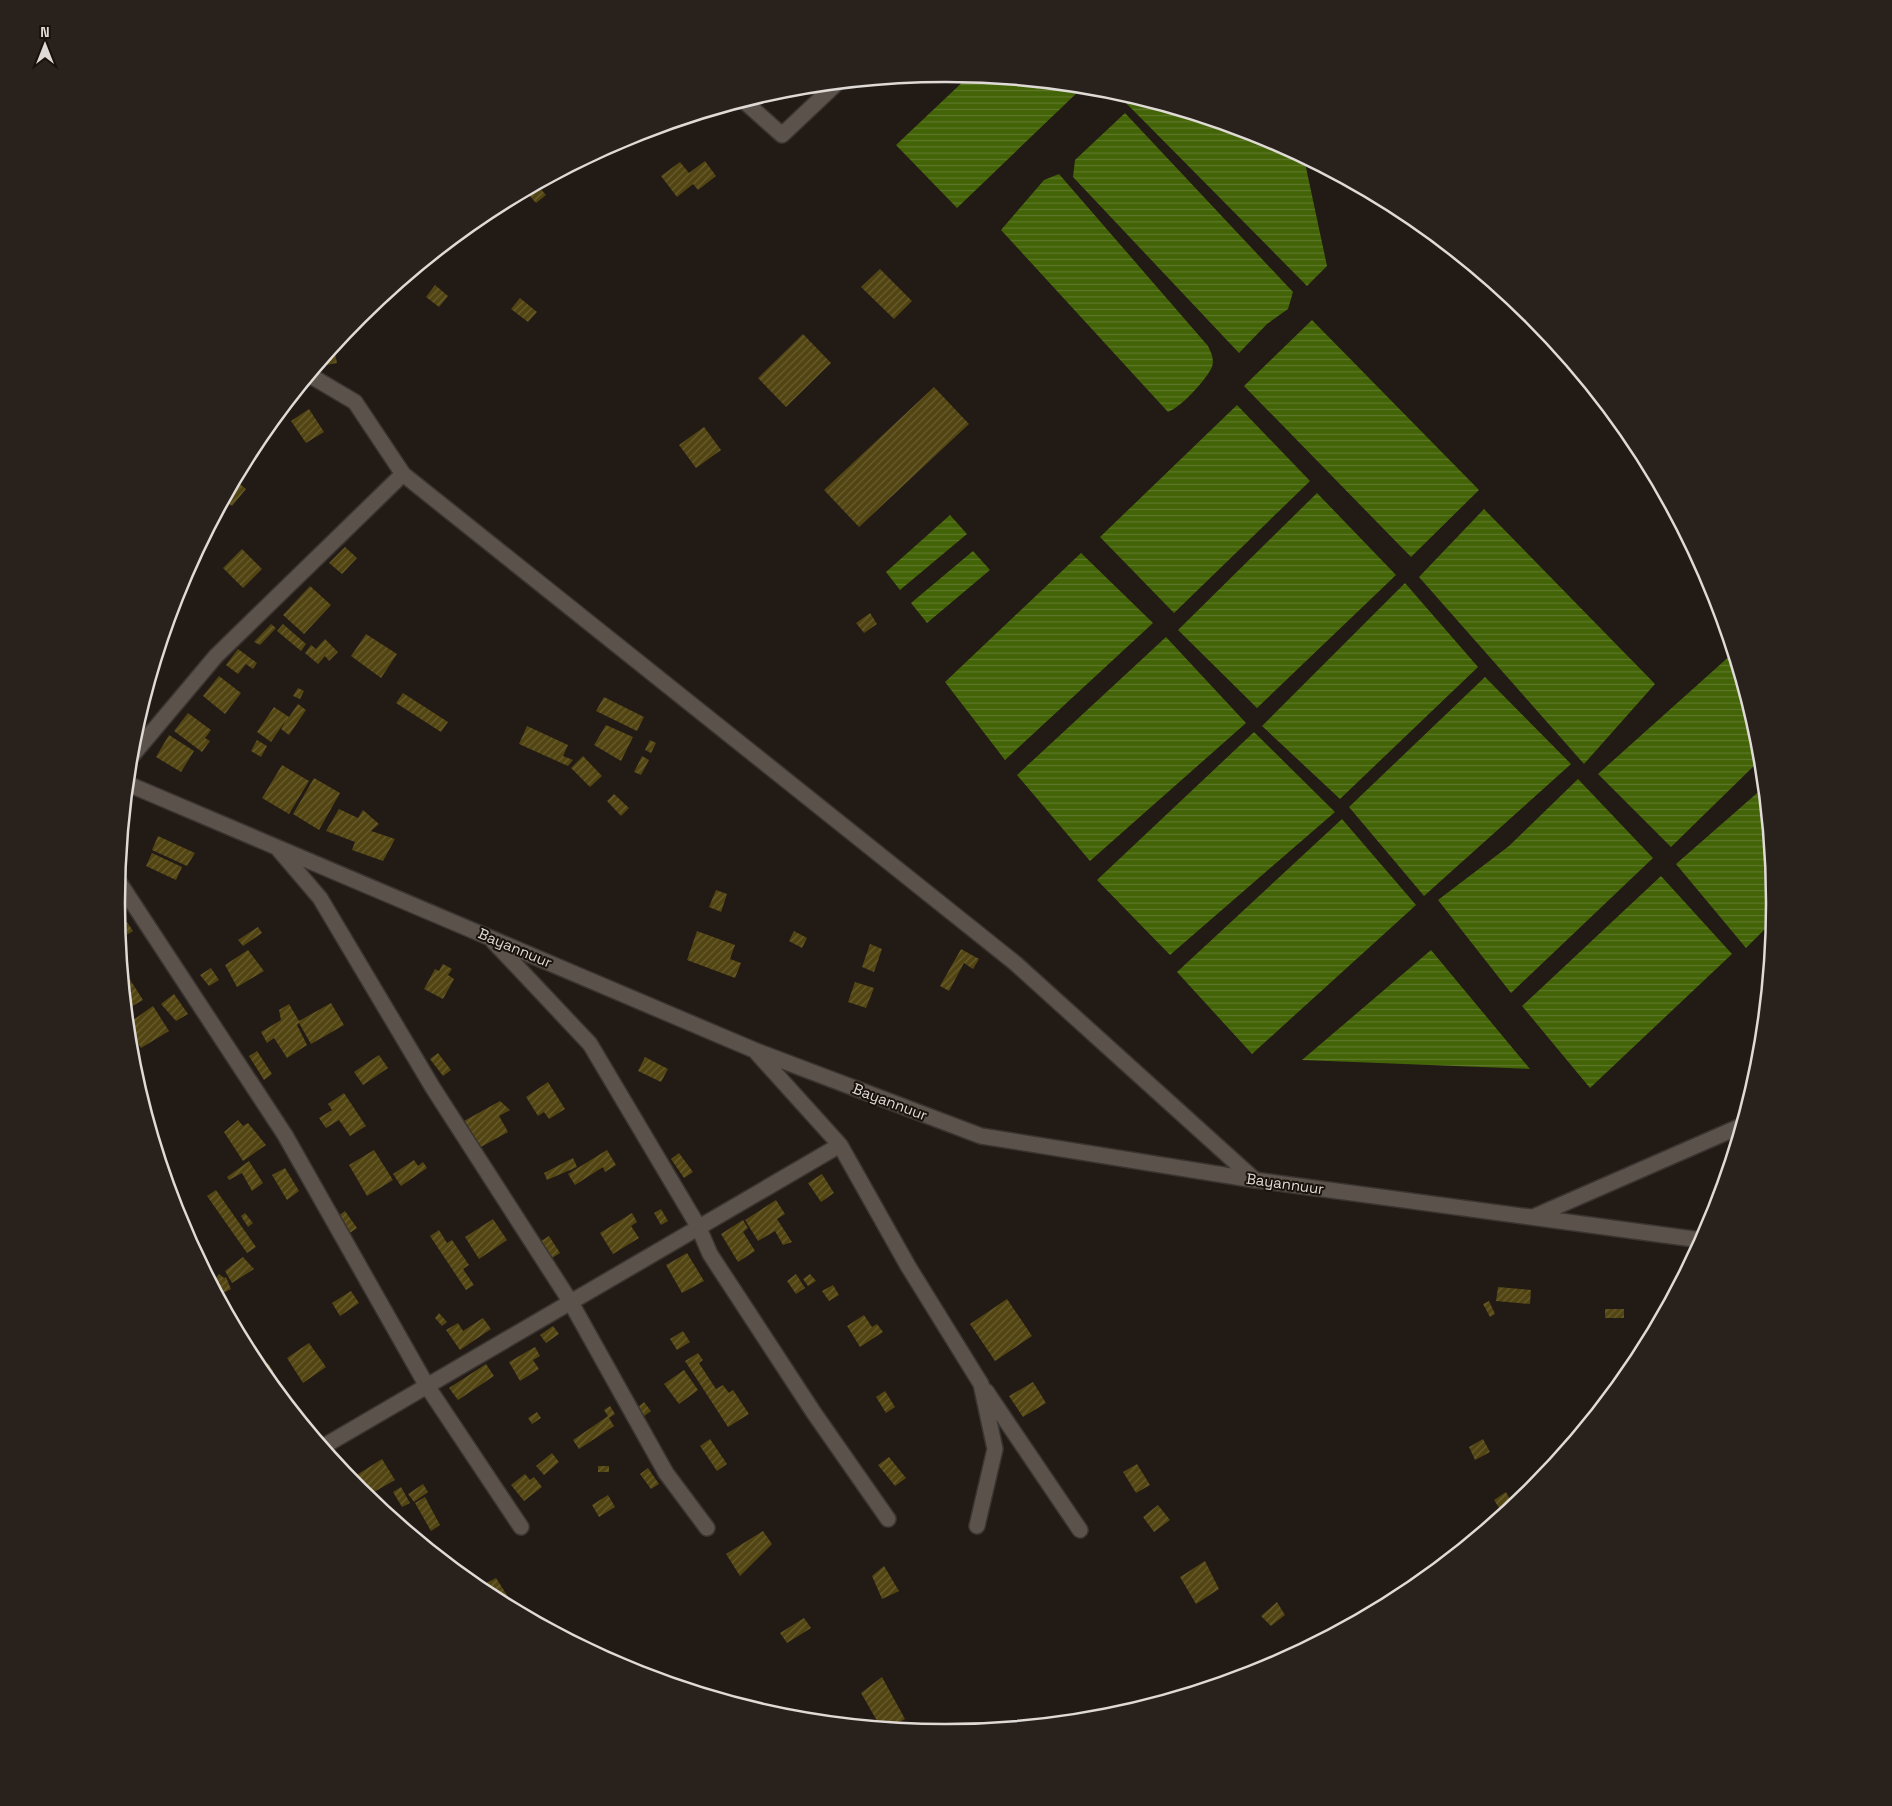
<svg xmlns="http://www.w3.org/2000/svg" width="1892" height="1806" font-family="'Space Grotesk',sans-serif">
<style>
.water{fill:url(#water-rules)}
.building{fill:url(#building-hatch)}
.lines{fill:none;stroke-linecap:round;stroke-linejoin:round}
.street-casing{stroke:#3a3431;stroke-width:18}
.street{stroke:#5b524b;stroke-width:15}
.labels{text-anchor:middle;stroke-width:4;stroke-linejoin:round;paint-order:stroke}
.street-label{font-size:15px;fill:#dfdad6;stroke:#19110c}
.rim{fill:none;stroke:#dfdad6;stroke-width:2.5}
</style>
<defs>
<pattern id="water-rules" width="6" height="5" patternUnits="userSpaceOnUse" patternTransform="scale(1.25)"><rect width="6" height="5" fill="#436307"/><path d="M0 2.5h6" fill="none" stroke="#5e792a"/></pattern>
<pattern id="building-hatch" width="6" height="6" patternUnits="userSpaceOnUse" patternTransform="scale(1.25)"><rect width="6" height="6" fill="#524512"/><path d="M-1 1l2-2M0 6l6-6M5 7l2-2" fill="none" stroke="#6a5f34"/></pattern>
</defs>
<rect width="100%" height="100%" fill="#221a14"/>
<path class="water" d="M969,76L1082,88L957,208L896,145Z
M1131,97L1264,137L1304,158L1327,266L1307,286L1125,102Z
M1125,113L1293,292L1288,309L1267,324L1239,353L1073,177L1075,160Z
M1059,174L1208,346C1212,354 1215,361 1211,369C1204,382 1181,407 1168,412L1001,230L1044,180Z
M1312,320L1479,490L1411,557L1244,386Z
M1237,405L1310,481L1174,613L1100,537Z
M1317,493L1396,575L1257,708L1178,630Z
M1484,509L1655,684L1584,764L1419,577Z
M950,515L967,534L900,590L886,572Z
M973,551L990,570L927,623L911,603Z
M1081,553L1153,623L1005,760L945,682Z
M1405,583L1478,667L1340,799L1262,726Z
M1166,637L1246,723L1090,861L1017,775Z
M1733,653L1759,741L1761,759L1671,847L1598,774Z
M1485,677L1571,764L1424,896L1349,807Z
M1254,732L1335,812L1170,955L1097,880Z
M1578,779L1653,858L1511,993L1438,900L1509,846Z
M1764,787L1775,903L1773,921L1746,948L1676,864Z
M1342,819L1416,905L1252,1054L1177,972Z
M1661,876L1732,954L1590,1088L1522,1006Z
M1431,950L1530,1069L1302,1060Z"/>
<path class="building" d="M705,161L716,176L698,190L693,184L677,197L661,176L680,162L689,173Z
M539,187L546,195L536,203L529,195Z
M880,269L912,301L894,319L861,287Z
M435,285L448,296L439,307L426,297Z
M520,298L537,312L528,322L511,309Z
M803,334L831,363L786,407L758,378Z
M334,348L337,363L326,365L325,359Z
M934,387L969,424L859,527L824,490Z
M309,409L324,432L306,443L291,421Z
M704,427L721,450L696,468L679,445Z
M236,481L246,489L232,506L225,501Z
M345,547L357,558L342,574L329,563Z
M242,549L262,569L243,588L223,568Z
M310,586L331,605L304,634L283,615Z
M870,613L877,624L864,633L856,623Z
M271,624L276,628L260,645L254,642Z
M283,624L306,644L301,651L277,631Z
M366,634L397,654L381,678L351,656Z
M325,639L338,652L329,661L325,656L318,664L305,653L311,645L316,649Z
M238,649L257,663L253,669L246,664L238,674L226,665Z
M219,676L241,693L225,714L203,696Z
M298,688L304,691L300,699L293,696Z
M403,693L448,722L441,732L396,703Z
M604,697L644,717L637,731L596,711Z
M298,704L306,710L289,735L281,729L286,720L271,742L257,732L274,707L289,717Z
M188,713L211,730L205,738L210,741L202,752L174,731Z
M606,725L633,737L621,761L594,745Z
M527,726L568,745L563,756L573,760L568,766L519,744Z
M169,735L194,751L181,772L156,757Z
M257,740L267,746L261,757L251,751Z
M650,740L656,743L651,753L645,750Z
M583,756L602,776L590,787L571,768Z
M642,756L649,760L641,775L634,772Z
M282,765L309,781L289,814L262,798Z
M314,778L340,793L319,830L293,814Z
M614,794L629,808L621,816L607,801Z
M339,809L358,818L363,810L379,824L371,831L395,839L383,861L352,850L355,842L326,831Z
M158,836L195,853L187,866L152,850Z
M152,853L182,867L176,880L146,866Z
M716,890L727,894L721,912L709,907Z
M127,922L133,931L120,939L119,927Z
M258,927L262,933L243,946L238,940Z
M697,931L735,945L730,959L741,963L735,978L687,960Z
M794,931L807,938L802,948L789,941Z
M870,944L882,949L874,972L862,967Z
M961,949L979,959L973,969L964,963L949,991L940,986Z
M248,950L264,971L237,987L225,965Z
M443,964L452,969L448,975L454,979L443,999L424,989L435,969L439,971Z
M211,968L219,980L209,986L200,975Z
M129,978L143,1000L127,1009L124,981Z
M855,982L874,988L866,1008L848,1002Z
M174,994L188,1014L176,1021L161,1004Z
M331,1003L344,1025L311,1044L299,1023L297,1025L307,1045L287,1058L274,1038L267,1043L261,1032L281,1020L279,1010L289,1004L299,1021Z
M153,1006L169,1031L141,1048L129,1029V1023Z
M130,1043L140,1059L133,1063Z
M257,1051L272,1074L264,1080L249,1056Z
M438,1053L451,1070L443,1076L430,1059Z
M379,1055L388,1068L363,1085L354,1072Z
M645,1057L668,1069L661,1082L638,1071Z
M548,1082L565,1109L549,1119L544,1112L538,1116L526,1097Z
M344,1093L366,1126L350,1136L339,1120L326,1128L319,1118L332,1110L328,1104Z
M500,1101L510,1110L499,1116L508,1132L479,1148L464,1121Z
M238,1120L243,1126L248,1123L266,1145L243,1161L224,1132Z
M374,1150L393,1180L367,1196L349,1165Z
M607,1150L616,1165L605,1172L603,1167L575,1185L568,1174Z
M679,1153L693,1172L684,1178L671,1159Z
M573,1158L577,1167L547,1180L544,1173Z
M414,1160L418,1166L423,1162L427,1168L401,1186L393,1174Z
M249,1161L263,1183L252,1191L242,1173L229,1180L227,1177Z
M285,1168L299,1191L287,1200L272,1175Z
M822,1174L834,1193L821,1202L808,1183Z
M216,1190L256,1247L247,1253L207,1196Z
M776,1200L785,1214L777,1219L792,1242L783,1245L775,1231L758,1241L745,1220Z
M661,1209L668,1221L661,1225L654,1213Z
M345,1211L357,1228L347,1235L335,1218Z
M245,1213L253,1223L248,1227L241,1216Z
M632,1213L637,1222L631,1226L639,1238L613,1254L600,1233Z
M180,1217L196,1241L192,1244L180,1220Z
M493,1219L507,1240L479,1259L465,1237Z
M743,1220L748,1228L743,1232L755,1251L738,1262L721,1234Z
M439,1230L447,1243L452,1240L469,1265L463,1269L474,1285L466,1290L430,1236Z
M549,1236L560,1253L552,1258L541,1241Z
M687,1253L704,1281L682,1293L666,1265Z
M243,1257L254,1269L232,1283L225,1271Z
M219,1274L224,1278L226,1277L231,1289L223,1293L213,1282Z
M796,1274L805,1288L796,1294L787,1281Z
M810,1274L816,1281L808,1286L803,1279Z
M833,1285L839,1295L829,1301L822,1291Z
M1498,1287L1531,1290L1530,1304L1496,1301Z
M351,1291L359,1303L340,1316L332,1303Z
M1007,1299L1032,1336L995,1361L970,1324Z
M1489,1301L1495,1314L1490,1317L1483,1304Z
M1605,1309H1624V1318H1605Z
M439,1313L447,1322L442,1326L435,1318Z
M864,1315L872,1327L877,1324L883,1332L860,1347L847,1326Z
M483,1318L491,1329L460,1350L446,1330L458,1323L463,1331Z
M553,1326L559,1334L546,1343L540,1335Z
M683,1331L690,1342L677,1350L670,1339Z
M309,1343L326,1367L303,1383L287,1358Z
M535,1347L540,1356L533,1360L539,1369L520,1381L509,1362Z
M698,1353L703,1360L699,1363L716,1389L723,1385L729,1393L733,1390L749,1414L728,1427L685,1361Z
M268,1363L273,1371L266,1375L260,1368Z
M486,1364L494,1376L458,1400L449,1388Z
M684,1370L698,1390L679,1404L664,1384Z
M1033,1382L1046,1403L1023,1417L1009,1396Z
M885,1391L895,1407L886,1413L876,1397Z
M644,1402L651,1411L644,1416L638,1407Z
M610,1406L615,1414L609,1418L614,1426L579,1449L573,1440L608,1416L604,1410Z
M537,1412L541,1418L532,1424L528,1418Z
M710,1439L727,1464L717,1471L700,1446Z
M1483,1439L1490,1452L1475,1460L1469,1447Z
M552,1453L559,1462L544,1475L536,1466Z
M889,1457L906,1478L895,1486L878,1465Z
M382,1459L395,1480L367,1496L355,1476Z
M1137,1464L1150,1485L1136,1493L1123,1472Z
M598,1466H609V1472H598Z
M648,1468L659,1484L651,1489L640,1474Z
M525,1474L530,1480L534,1477L542,1487L524,1501L511,1485Z
M423,1484L428,1492L414,1502L408,1494Z
M401,1487L410,1503L402,1507L393,1492Z
M1506,1492L1513,1505L1503,1514L1494,1500Z
M608,1495L615,1507L599,1517L592,1505Z
M425,1497L440,1525L431,1531L415,1503Z
M1158,1505L1170,1520L1154,1532L1143,1517Z
M763,1531L772,1544L740,1576L726,1554Z
M1205,1561L1219,1589L1196,1604L1180,1577Z
M884,1566L899,1591L882,1599L872,1576Z
M496,1578L512,1603L508,1605L479,1587Z
M1277,1602L1285,1615L1271,1626L1261,1616Z
M804,1618L811,1628L787,1643L780,1633Z
M882,1677L905,1719L889,1727L880,1726L861,1693Z"/>
<g class="lines">
<defs>
<path id="street" d="M745,102L782,135L835,85
M311,376L355,402L403,474L1015,963L1255,1180
M131,757L216,656L403,474
M128,784L754,1050L981,1136L1255,1180L1701,1240
M279,850L320,898L433,1088L570,1301L666,1473L707,1528
M119,882L285,1135L427,1386L521,1527
M493,941L590,1044L698,1226L710,1254L814,1413L888,1519
M840,1145L908,1266L981,1384L995,1449L977,1526
M1533,1217L1741,1126
M986,1391L1080,1530
M324,1446L840,1145L757,1053"/>
</defs>
<use href="#street" class="street-casing"/>
<use href="#street" class="street"/>
</g>
<g class="labels">
<g class="street-label">
<text transform="translate(515 948) rotate(23)" y="5">Bayannuur</text>
<text transform="translate(890 1102) rotate(21)" y="5">Bayannuur</text>
<text transform="translate(1285 1184) rotate(8)" y="5">Bayannuur</text>
</g>
</g>
<path d="M0 0H1892V1806H0ZM945 82H946A820 820 0 0 1 1766 902V904A820 820 0 0 1 946 1724H945A820 820 0 0 1 125 904V902A820 820 0 0 1 945 82Z" fill="#29211c" fill-rule="evenodd"/>
<path class="rim" d="M945 82H946A820 820 0 0 1 1766 902V904A820 820 0 0 1 946 1724H945A820 820 0 0 1 125 904V902A820 820 0 0 1 945 82Z"/>
<g transform="translate(45 45)" stroke="#19110c" stroke-width="4" paint-order="stroke">
<path d="M0-4L9 19L0 12L-9 19Z" fill="#dfdad6"/>
<text y="-8" font-size="14" font-weight="bold" text-anchor="middle" fill="#dfdad6">N</text>
</g>
</svg>
